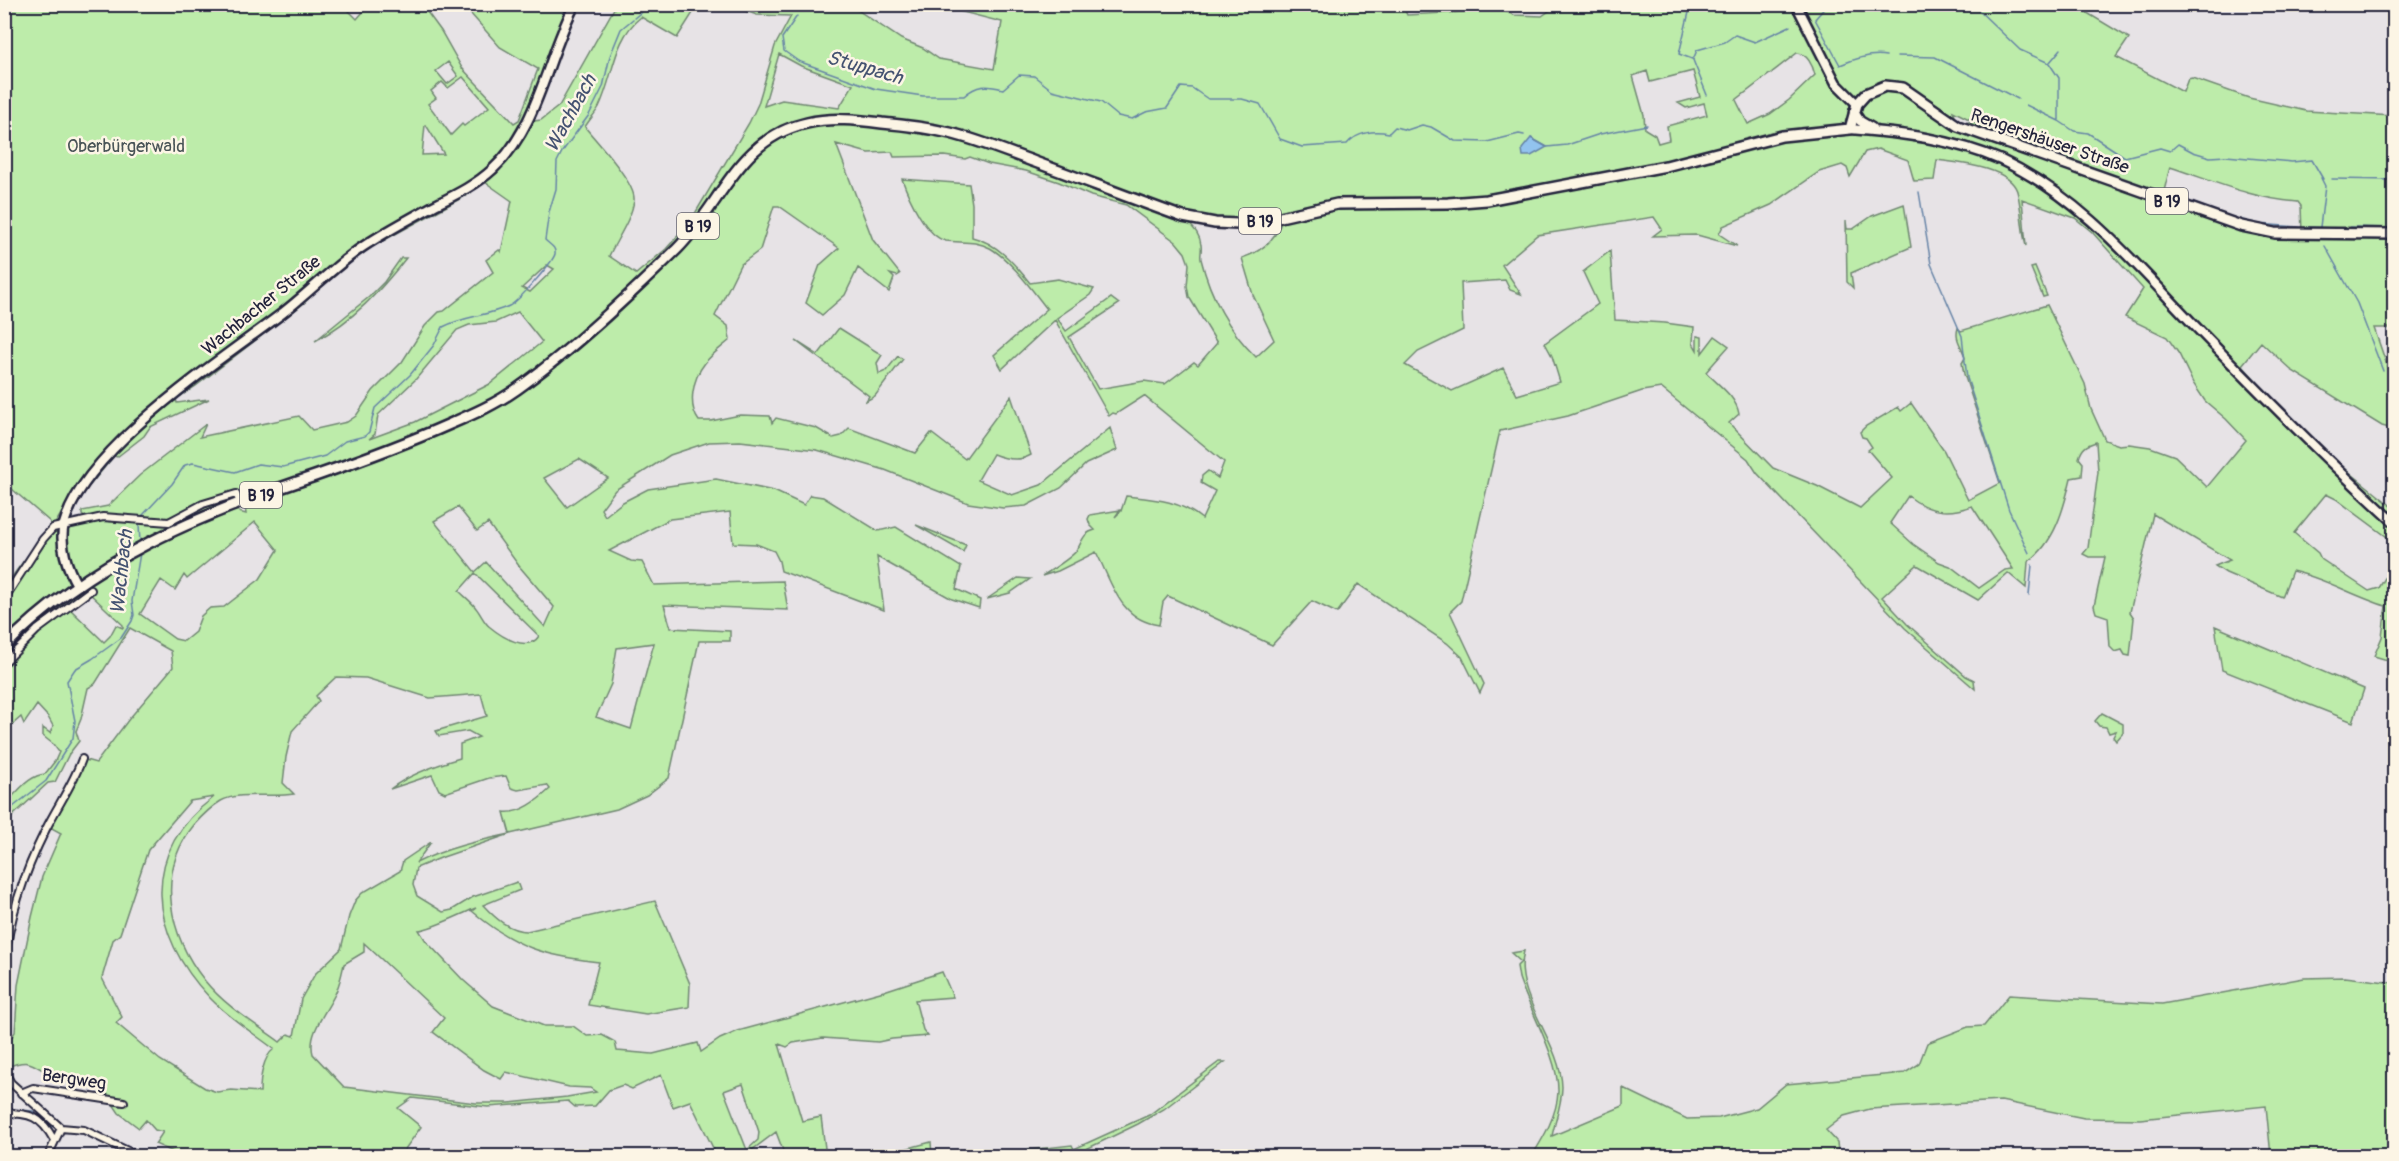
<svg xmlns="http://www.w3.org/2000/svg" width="2399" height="1161" font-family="Pangolin,sans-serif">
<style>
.green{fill:#bdecaa;stroke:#708772;stroke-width:1.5;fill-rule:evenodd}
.water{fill:#92c3ee;stroke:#6583a6;stroke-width:1.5}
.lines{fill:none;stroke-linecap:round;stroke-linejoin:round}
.stream{stroke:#6583a6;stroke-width:1.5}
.street-casing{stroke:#22223b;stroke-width:10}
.secondary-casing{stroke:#22223b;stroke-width:13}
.primary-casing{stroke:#22223b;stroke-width:14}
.street{stroke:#fcf5e5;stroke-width:6}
.secondary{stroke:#fcf5e5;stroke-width:8}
.primary{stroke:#fcf5e5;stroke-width:9}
.labels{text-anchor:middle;stroke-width:5;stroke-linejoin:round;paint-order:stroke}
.shield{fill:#fcf5e5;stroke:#63616e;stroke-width:1.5}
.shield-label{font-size:16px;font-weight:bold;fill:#22223b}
.street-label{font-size:18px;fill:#22223b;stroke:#fcf5e5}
.park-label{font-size:18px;fill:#495457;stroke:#fcf5e5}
.water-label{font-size:20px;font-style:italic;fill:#445271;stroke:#fcf5e5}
</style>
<rect width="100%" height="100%" fill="#e7e3e6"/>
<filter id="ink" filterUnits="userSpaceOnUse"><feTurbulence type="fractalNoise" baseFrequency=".0167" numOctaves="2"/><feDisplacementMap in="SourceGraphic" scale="12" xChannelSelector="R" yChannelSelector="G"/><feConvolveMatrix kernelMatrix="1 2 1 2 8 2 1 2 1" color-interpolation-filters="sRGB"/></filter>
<g filter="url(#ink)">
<path class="green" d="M342,4L357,19L369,5H422L441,31L462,68L514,123L519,120L538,69L500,47L463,5H581L563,38L534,121L541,120L559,106L616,5H698L677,38L641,17C613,39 614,76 599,107C595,114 589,120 585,127C596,141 636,183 634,200C632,218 617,239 609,256L636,274L666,249L690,222L749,123L758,104L775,46L791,16L757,15L727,5H850L901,39L923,48L939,59L994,69L1002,22L943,7V5L1402,4L1407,15L1502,10L1514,15L1542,16L1559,4L1564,7L1572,4L2074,5L2129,38L2116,57L2183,92L2188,79L2192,78L2249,98L2306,111L2394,116V328H2374L2394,386V397L2391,398C2391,412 2394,423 2394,437L2393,429L2382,426L2291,370L2261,342L2242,365L2272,398L2337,462L2394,508V542L2336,499L2326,494L2294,533L2318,553L2321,559L2369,591L2379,588L2394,563V662L2374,656L2382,637L2386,606C2353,596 2325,578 2292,571L2282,597L2226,573L2215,566L2230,560L2153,514L2130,612L2134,618L2130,656L2125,655L2122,650L2115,652L2110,647L2108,617L2096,613L2094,606L2105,557H2089L2083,554L2088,548L2098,472L2096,442C2086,445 2082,448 2079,458L2083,463L2082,476L2071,478C2064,508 2055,543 2028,562L2026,588L2008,573L1978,600L1917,565L1882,597L1907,624L1966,676L1974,680L1975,689L1905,628L1757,473L1748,459L1661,388L1642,391L1568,416L1500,431L1461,601L1450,612L1484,684L1480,693L1462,657L1447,643L1358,584L1337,613L1312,601L1272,645L1168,596L1163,602L1159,625C1119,620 1112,582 1096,552L1058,571L1042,576C1050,571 1072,557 1077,550C1083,540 1083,533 1095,530L1090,525L1088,519L1090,515L1120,510L1115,517L1121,511L1126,496C1155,499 1179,500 1202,519L1215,491L1201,483L1202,476L1208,471L1218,478L1224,462L1144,396L1116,414L1113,413L1109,416L1055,320L1002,369L994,355L1047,309C1032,290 1011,260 990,248C975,240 962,243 946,241C926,237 908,196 902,179L969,184L972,204V237C997,243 1014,263 1030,283L1058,279L1094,289L1090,295L1057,318L1066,331L1111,298L1119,304L1069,337L1098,389L1144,381L1165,384L1194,362L1198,365L1217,343L1189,297L1187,286L1189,264L1185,253L1176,242L1126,205L1091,196L1059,182L1026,171L989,164L970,157L965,159L944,156L894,157L892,152L868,153L836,144L873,240L900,274L897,276L890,274L894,278L889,292L858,268L845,295L822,315L806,303L820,265L839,248L779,206H774L760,250L740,265L715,316L728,326L730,340C722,347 712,354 705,363C693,378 687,405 699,421H711L740,415L770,416L772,423L776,418L816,428L833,438L841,436L849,428L915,453L931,433L965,459L1011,396L1031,455C1019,462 1005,459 993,454L978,480L1012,495L1041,485L1110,428L1117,450L1086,464L1061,488L1026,506L1003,508L968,503L885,470L817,450L740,441L709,442L670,455L615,490L601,509L605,516L623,502L648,489L716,479L774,491L804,505L810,495L823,497L878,531L896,527L961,567L956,589L980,600L979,608L952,599L877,557L884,610L781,571L779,561L774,551L756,544L733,543L730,512L670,519L609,551L631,561L642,562L654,585L783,581L788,610L664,605L671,628L730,631V641H699L669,778L647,795L617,809L510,834L443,857L416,868L413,885L417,896L443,912L452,910L473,897L517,882L520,890L483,905C495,918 509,931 527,931L655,901L690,984L689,1007L646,1014L588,1005L599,962C544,956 514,947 472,911L476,908C461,914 432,929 419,930L426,941L463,980L493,1006L544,1026H573L587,1036L602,1035L615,1042L617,1051L653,1054L698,1043L701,1052L720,1039L738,1031L884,991L942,972L953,997L915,1000L923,1030L928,1036L892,1039L878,1042L823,1038L793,1043L787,1047L779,1044L802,1121L821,1117L826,1156H785L776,1132L752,1150L754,1156H717L690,1101L673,1107L661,1075L632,1089L623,1085L609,1090L595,1106L575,1107L568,1101L488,1107L412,1098L398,1108L421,1127L400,1156H182L155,1144L163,1132L155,1130L146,1120L139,1128L119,1113L101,1086C87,1086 68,1084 55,1077C32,1066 33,1056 5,1068V1047L15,1032L18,985L32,917L42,877L61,833L48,826L82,759L96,763L129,719L173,667L171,651L130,628L95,684L88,688L81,719L76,731L79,741L69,754L55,782L48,783L5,823V803C18,793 27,776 45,774L55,761L59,752L53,744L43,736V728L50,733L53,726L48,717L37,705L24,724L21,717L13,724L5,717V587L6,580L11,578L46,531L52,528L50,522L5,483L4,5ZM1797,53C1807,53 1813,66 1815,75L1789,100L1770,114L1748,124L1736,100ZM779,54L801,66L853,85L839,108L782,100L764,106ZM448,62L458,76L447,84L436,71ZM1647,71L1650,82L1693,71L1700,97L1678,103L1686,108L1704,103L1707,115L1667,126L1669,140L1658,143L1655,135L1645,129L1644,115L1633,76ZM463,77L489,107L464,126L462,124L451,135L428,104L436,98L431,91L442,82L448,88ZM1953,111L1975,122H1968L1964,128L1952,123L1955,116ZM1857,117L1879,131L1850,129ZM425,125H426L444,154L422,155ZM1878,149L1908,160L1914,181L1934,180L1937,160C1958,163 2009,167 2017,191C2022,208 2021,228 2026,246L2022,199L2075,218L2092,232L2143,289L2125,317L2167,337L2179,354L2193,383L2205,401L2226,419L2246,440L2207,487L2175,456L2150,447L2129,444L2119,445L2105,440L2091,409L2085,384L2047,305L1961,331L1958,328C1954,340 1963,347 1965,358L1962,363L1964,374L2000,483L1968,500L1944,451L1911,403L1901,411L1898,407L1866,426L1860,432L1862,437L1866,438L1872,447L1868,450L1892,478L1860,508L1817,486L1773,468L1729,423L1739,414C1736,396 1718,385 1706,372L1729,346L1715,336L1702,353V337L1697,336V350L1693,343L1694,327L1665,323L1615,320L1610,251L1583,272L1598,304L1545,343L1552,356L1560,382L1517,395L1503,368L1452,391L1405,365L1418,352L1463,330L1461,283L1505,280L1510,290L1521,294L1502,265L1537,235L1654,217L1662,229L1653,236L1697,235L1737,246L1719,234L1723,226L1771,205L1819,172L1842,165L1847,168L1850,177L1865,152ZM1730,152L1717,160L1666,166ZM2170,167C2213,181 2253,199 2298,202L2301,206L2302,233L2256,230L2162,199ZM491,171L497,173L485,182L512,201L501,252L499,250L486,260L493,272L444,311L439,312L425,326L402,362L373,391L356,416L347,422L312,430L299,416L200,437L206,424L140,475L108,506L82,511V515L88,520L68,524L81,496L114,456L117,457L144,436L150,427L209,399L177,403L176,399L196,386L303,304L340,268L366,250L471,193L472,191L467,189ZM1283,217C1277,239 1263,251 1242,258L1253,295L1274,340L1256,357C1229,331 1210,296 1201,259C1200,255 1202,250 1201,245C1200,233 1192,227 1184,218L1261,221ZM547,265L554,269L530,292L522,288ZM518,312L542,342L490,384L415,422L369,439L375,434L378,415L416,379L457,330L469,325L496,322ZM579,459L608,478L567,507L544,478ZM99,463L64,525L53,527L88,470ZM307,478L246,504L245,506L246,514L239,512L237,508L216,511L234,500L236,494L242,497ZM1908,496C1929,512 1947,515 1972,506L2013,569L2005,570L1979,588L1950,566L1939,562L1913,544L1890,523ZM458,507L477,531L488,523L519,566L554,607L545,627L486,562L475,572L434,521ZM255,522L278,550L260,579L224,607L210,608L201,616L195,632L184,641L175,639L140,614L161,580L175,590L184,575L187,579ZM475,573L539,636C528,653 502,637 490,627C484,623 481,614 476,608C472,602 465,597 459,591ZM88,592L123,625V628L116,625L110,636L104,642L68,607ZM654,643L631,729L596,717L611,684L617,648ZM336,677L366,678L430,698L481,694L487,716L436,731L439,736L468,731L479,737L460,744V758C436,765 410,774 390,789L432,775L439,790L445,793L489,778L506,776L511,788L518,790L547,785L550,789C538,800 521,814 504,812L510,834C477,841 446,848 416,863L431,842L403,861L400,871L362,893L355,901L349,916L341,949L315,974L301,999L294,1036L288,1034L280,1042C254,1023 225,1006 205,981C169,936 155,873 194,825C201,817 211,807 221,801C239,791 273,798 294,794L283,783L286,757L292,731L319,701L316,696ZM214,797C139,853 149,934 210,998C228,1017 253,1033 274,1049C263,1057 260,1078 260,1092L231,1090L217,1092L205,1088L160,1060L116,1023L122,1017L102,978L113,940L120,934L148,850L190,801ZM364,943L444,1018L433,1032L484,1070L501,1079L506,1072L569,1087L590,1088L596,1092L567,1097L509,1103H476L344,1087L313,1054C307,1033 328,1010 336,992C340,983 342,973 344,964L364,952ZM743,1084L759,1132L758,1140L747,1150L724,1091Z
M1904,204L1911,247L1851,273L1853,288L1847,282L1846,221L1847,229H1853L1872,216Z
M401,258H406C379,292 354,320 315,341L369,297L384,282Z
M2035,267L2047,296L2043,297L2031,268Z
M839,328L882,355L877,363L879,374L886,371L898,356L903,359L875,396L866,401L869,396L796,341L818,355Z
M916,525L966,545L963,552Z
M1018,578L1030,579L1010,593L987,599Z
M2215,626L2364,689L2353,722L2222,670Z
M2102,713L2123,724V733L2116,741L2113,737L2116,731L2109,733L2106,727L2099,726L2095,721Z
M1524,951C1512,996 1561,1041 1562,1087C1562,1103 1555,1121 1552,1136L1623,1106V1088L1687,1119L1719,1118L1757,1108L1786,1084L1905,1073L1919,1064L1927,1043L1968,1027L1984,1026L2009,995L2162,1004L2304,978L2345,977L2394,983V1156H2271L2266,1106L2140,1119L2084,1118L2001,1101L1870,1109L1844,1116L1826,1130L1837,1142L1838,1152L1842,1156H1571L1561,1153L1555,1154L1553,1156H1532C1544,1137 1557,1115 1558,1092C1559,1059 1530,1011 1519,978L1517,966L1521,962L1511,953Z
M1219,1062H1225L1164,1109L1138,1124L1072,1156H996L1028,1150L1072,1145L1074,1149L1149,1115Z
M931,1142L932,1156H879Z"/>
<path class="water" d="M1531,138L1547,147L1531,156H1523L1522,149Z"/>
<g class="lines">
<path class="stream" d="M781,4L788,6
M1691,4L1679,54L1692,59
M1828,4L1815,19L1840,65C1854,59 1871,53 1886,56
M1972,4L2020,50L2049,63L2059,78V120
M797,16L782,38L784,51L798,61L876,89L923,96H964C977,84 987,85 1003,89L1019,75L1034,76L1052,90L1101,102L1118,116L1132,119L1146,112L1167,108L1181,87L1192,88L1208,99H1242L1260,104L1280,139L1302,147L1347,144C1357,132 1374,130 1389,133L1395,127L1407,130L1422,125L1431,127L1455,141L1487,142L1519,134L1524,135
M1897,56L1935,57L2018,99
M2050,62L2061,49
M1707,95L1693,60L1697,50L1725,42L1735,35L1755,42L1790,26
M2026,105L2059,121L2074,131L2088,133L2125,157L2160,148L2170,151L2178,144L2193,152L2210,157L2226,156L2292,162L2312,160L2323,179
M1531,138L1547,147L1567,145L1600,134L1647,125
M2332,179L2394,180
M1919,192L1931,264L1962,336L1967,378L2009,510L2029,553
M2169,194L2223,214
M2230,217L2258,224L2299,227
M2307,227L2335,228
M2320,227L2325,186L2321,178
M2350,227L2394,228
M2325,246L2357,303L2383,371
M142,516L172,484L185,465L193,463L235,472L258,464L283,467L325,456L345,441L365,436L369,432L375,408L410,375L434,345L443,327C464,316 488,316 509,306C517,303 553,262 555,254C556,247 550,245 545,240L549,212L556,189L557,162L562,152L589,115L603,87L610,56L621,29L651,4
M139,524L140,543
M2029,595L2032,565
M4,814L46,781L73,738L75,721L67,681L75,669L92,659L121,638L132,621L134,615L132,601L140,553
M6,1109L33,1111L52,1127"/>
<defs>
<path id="street" d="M4,599L43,539L53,528L103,517L169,522L203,504L236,494L240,502
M4,663L37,630L91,590
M4,966C9,917 24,873 46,829C58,805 73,784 82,759
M4,1071L11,1083L61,1128
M21,1093L33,1088L124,1102
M4,1113C30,1113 41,1116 54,1140
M61,1128L84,1130L138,1156
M48,1156L61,1128"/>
<path id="secondary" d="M1796,4L1836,83L1857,104
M1854,112L1860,121L1872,128
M1850,129C1902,133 1952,139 2001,160C2081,197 2137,266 2197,328C2261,394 2326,460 2394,522
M77,585C67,568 59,544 64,524C84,449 219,361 280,315C309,293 334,266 364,246C387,231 411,218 435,205C455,195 476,185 493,169C539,126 546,59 575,4"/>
<path id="primary" d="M4,647C90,559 201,514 315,476C361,460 405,444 450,424C473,414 496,404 517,389C572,350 629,296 677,249C722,204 738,138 807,123C832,117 857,120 882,123C905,125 928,128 950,133C979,140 1007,152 1035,162C1084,180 1133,199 1183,217L1215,223L1238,224L1276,218L1337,204L1448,203L1487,200L1666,166L1782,136L1850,129L1857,104L1866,94L1885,86L1903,88L1958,126L2241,226L2275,233L2394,234"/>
</defs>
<use href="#street" class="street-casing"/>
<use href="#secondary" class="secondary-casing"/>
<use href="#primary" class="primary-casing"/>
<use href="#street" class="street"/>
<use href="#secondary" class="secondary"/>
<use href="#primary" class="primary"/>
</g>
</g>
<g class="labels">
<g class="shield">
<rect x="2146" y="188" width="42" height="26" rx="4.5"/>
<rect x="1239" y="208" width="42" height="26" rx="4.5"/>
<rect x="677" y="213" width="42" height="26" rx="4.5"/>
<rect x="240" y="482" width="42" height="26" rx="4.5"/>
</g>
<g class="shield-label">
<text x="2167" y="207">B 19</text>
<text x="1260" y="227">B 19</text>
<text x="698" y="232">B 19</text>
<text x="261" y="501">B 19</text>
</g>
<g class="street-label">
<text transform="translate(2050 141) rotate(19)" y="6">Rengershäuser Straße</text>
<text transform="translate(261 305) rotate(-39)" y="6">Wachbacher Straße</text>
<text transform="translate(74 1079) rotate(8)" y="6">Bergweg</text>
</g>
<g class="park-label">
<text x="126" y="152">Oberbürgerwald</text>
</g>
<g class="water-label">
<text transform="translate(865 67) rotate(16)" y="7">Stuppach</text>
<text transform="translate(570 113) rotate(-61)" y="7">Wachbach</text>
<text transform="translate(121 572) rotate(-84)" y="7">Wachbach</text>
</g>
</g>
<rect width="2399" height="1161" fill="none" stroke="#fcf5e5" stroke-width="24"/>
<rect x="12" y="12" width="2375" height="1137" fill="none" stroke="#22223b" stroke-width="2" filter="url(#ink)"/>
</svg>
